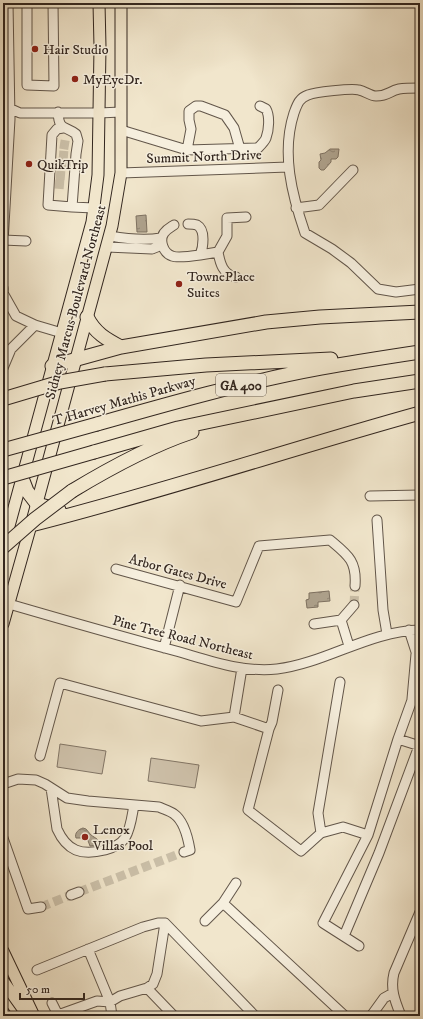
<svg xmlns="http://www.w3.org/2000/svg" width="423" height="1019" font-family="'IM FELL DW Pica',serif">
<style>
.grass{fill:#d1c5af;stroke:#827667}
.water{fill:url(#water-ripples);stroke:#7e7263}
.lines{fill:none;stroke-linecap:round;stroke-linejoin:round}
.minor-tunnel{stroke:#cbc0a9;stroke-width:9;stroke-dasharray:9 4.5;stroke-linecap:butt}
.minor-casing{stroke:#62564a;stroke-width:11}
.major-casing{stroke:#32261f;stroke-width:13}
.highway-casing{stroke:#32261f;stroke-width:15}
.minor{stroke:#f6efde;stroke-width:9}
.major{stroke:#f1e6cc;stroke-width:11}
.highway{stroke:#f1e6cc;stroke-width:13}
.highway-bridge-casing{stroke:#32261f;stroke-width:15;stroke-linecap:butt}
.highway-bridge{stroke:#f1e6cc;stroke-width:13}
.poi-dot{fill:#8f2418;stroke:#f6efde;stroke-width:1.5}
.labels{text-anchor:middle;stroke-width:3;stroke-linejoin:round;paint-order:stroke}
.shield{fill:#f6efde;stroke:#6d6258;stroke-width:1}
.shield-label{font-size:13px;font-weight:bold;fill:#32261f}
.poi-label{font-size:14px;fill:#32261f;stroke:#f6efde;text-anchor:start}
.street-label{font-size:14px;fill:#32261f;stroke:#f6efde}
</style>
<defs>
<pattern id="water-ripples" width="26" height="14" patternUnits="userSpaceOnUse"><rect width="26" height="14" fill="#b0a591"/><path d="M2 4q2-2 4 0t4 0M15 11q2-2 4 0t4 0" fill="none" stroke="#908676"/></pattern>
</defs>
<rect width="100%" height="100%" fill="#f1e6cc"/>
<filter id="stains"><feTurbulence type="fractalNoise" baseFrequency=".005" numOctaves="4"/><feColorMatrix values="0 0 0 0 .2 0 0 0 0 .09 0 0 0 0 .02 0 0 0 .5 -.17"/></filter>
<radialGradient id="worn" r=".72"><stop offset=".6" stop-color="#630" stop-opacity="0"/><stop offset="1" stop-color="#630" stop-opacity=".3"/></radialGradient>
<path class="grass" d="M60,744L106,751L102,774L57,767Z
M151,758L199,765L195,788L148,781Z"/>
<path class="water" d="M330,149H339L338,157L336,159H331V162L324,170H321L319,168V162L321,160L320,154L325,153Z
M146,215L147,232H137L136,216Z
M329,591L330,601L318,602V607L307,608L306,600L309,599V593Z
M83,828L86,829L91,835L97,839L98,842L96,845L90,846L87,838H76C74,833 79,829 83,828Z"/>
<g class="lines">
<path class="minor-tunnel" d="M60,144L72,146
M59,155L71,156
M58,164L70,166
M56,175L69,176
M55,184L68,185
M354,605L355,586
M79,892L184,852
M41,907L71,895"/>
<defs>
<path id="minor" d="M27,3V85L54,86L53,3
M420,88C413,88 405,88 399,89C389,91 389,96 376,96C370,96 365,91 359,90C352,88 315,92 308,95C299,98 297,105 294,113C281,153 292,195 305,233L332,249L351,263L378,289L396,292L420,289
M3,108H9L20,113H99L121,112
M58,112C59,131 64,125 76,134L78,141L76,154L72,207L94,208
M63,128L57,129L52,135L48,205L72,207
M121,130L187,150L258,148C261,145 265,141 266,138C269,130 270,116 266,109L260,106
M187,150L191,129L189,120V111L196,106H201L225,115L234,128L240,149
M121,173L288,167
M296,208L319,205L353,170
M174,225C171,227 167,229 164,233C159,240 163,253 172,256C177,258 193,256 200,255C203,248 206,230 197,225C194,224 191,224 188,224
M110,236C127,239 144,241 161,238
M3,240L26,241
M3,243L10,119L8,3
M107,247L152,249L162,245
M218,252C220,263 223,275 236,277
M200,255L218,252L227,236V218L246,217
M3,288V293L16,316L35,325L62,333
M3,368L11,349L35,325
M370,496L420,495
M377,520L383,610L387,634
M116,569L236,602L259,546L330,540C348,555 357,561 355,586
M9,604C64,620 120,636 176,651C208,660 243,673 277,669C326,663 369,631 420,630
M314,624L341,620
M409,630L418,658
M349,646L341,620L354,605
M164,648L180,585
M412,699L416,654
M234,717L242,668
M269,729L272,722L278,690
M398,739L420,746
M40,756L60,683L201,721L234,717L269,729L248,810L301,851L321,833L343,827L368,835
M3,784L18,779L36,780L45,784L67,798L88,801L159,807C163,809 170,811 174,814C184,821 188,838 190,850L184,852
M51,788L57,829C67,851 81,856 105,850C112,848 121,844 125,838C131,828 132,815 134,805
M321,833L318,813L340,682
M3,838L28,909L41,907
M71,895L79,892
M223,903L345,1016
M205,921L223,903L236,883
M344,936L379,853L419,746
M359,946L323,923L368,835L398,739L412,700L418,692L420,684
M37,970L143,927L158,923H165L255,1016
M147,988L153,984L157,974L165,923
M52,1003L58,1015L97,1001L110,1002L88,949
M112,1016L110,1002L120,996L147,988L174,1016
M371,1016L384,998L393,993
M401,1016C395,1001 390,989 394,973L420,912"/>
<path id="major" d="M3,548L92,222L98,175L100,47L99,3
M3,624L31,525L112,226L121,173V3
M3,951L34,1016
M3,981L28,1016
M3,1012L6,1016"/>
<path id="highway" d="M87,317C95,333 106,339 121,347
M52,366L121,347L266,322L320,317L420,312
M105,374L206,365L331,359
M97,424C171,403 245,382 321,368C354,362 387,357 420,352
M94,452L178,428L354,391L420,381
M22,478L27,491L37,504L59,510
M72,491C110,468 150,446 192,432
M31,525C162,492 290,449 420,413"/>
</defs>
<use href="#minor" class="minor-casing"/>
<use href="#major" class="major-casing"/>
<use href="#highway" class="highway-casing"/>
<use href="#minor" class="minor"/>
<use href="#major" class="major"/>
<use href="#highway" class="highway"/>
<defs>
<path id="highway-bridge" d="M3,399L60,382L105,374
M3,450L97,424
M3,478L94,452
M3,547L35,519L72,491"/>
</defs>
<use href="#highway-bridge" class="highway-bridge-casing"/>
<use href="#highway-bridge" class="highway-bridge"/>
</g>
<g class="poi-dot">
<circle cx="35" cy="49" r="4"/>
<circle cx="75" cy="79" r="4"/>
<circle cx="29" cy="164" r="4"/>
<circle cx="179" cy="284" r="4"/>
<circle cx="85" cy="837" r="4"/>
</g>
<g class="labels">
<rect class="shield" x="216" y="374" width="50" height="22" rx="3"/>
<g class="shield-label">
<text x="241" y="390">GA 400</text>
</g>
<g class="poi-label">
<text x="43" y="54">Hair Studio</text>
<text x="83" y="84">MyEyeDr.</text>
<text x="37" y="169">QuikTrip</text>
<text x="187" y="281">TownePlace<tspan x="187" dy="16">Suites</tspan></text>
<text x="93" y="834">Lenox<tspan x="93" dy="16">Villas Pool</tspan></text>
</g>
<g class="street-label">
<text transform="translate(204 156) rotate(-2)" y="5">Summit North Drive</text>
<text transform="translate(75 302) rotate(-75)" y="5">Sidney Marcus Boulevard Northeast</text>
<text transform="translate(124 400) rotate(-16)" y="5">T Harvey Mathis Parkway</text>
<text transform="translate(178 571) rotate(15)" y="5">Arbor Gates Drive</text>
<text transform="translate(183 637) rotate(14)" y="5">Pine Tree Road Northeast</text>
</g>
</g>
<rect width="423" height="1019" fill="none" stroke="#f1e6cc" stroke-width="16"/>
<rect x="4" y="4" width="415" height="1011" fill="none" stroke="#32261f" stroke-width="2"/>
<rect x="8" y="8" width="407" height="1003" fill="none" stroke="#32261f"/>
<path d="M20 993v6h64v-6" fill="none" stroke="#32261f" stroke-width="2"/>
<text x="26" y="993" font-size="12" fill="#32261f" stroke="#f6efde" stroke-width="3" paint-order="stroke">50 m</text>
<rect width="100%" height="100%" filter="url(#stains)"/>
<rect width="100%" height="100%" fill="url(#worn)"/>
</svg>
